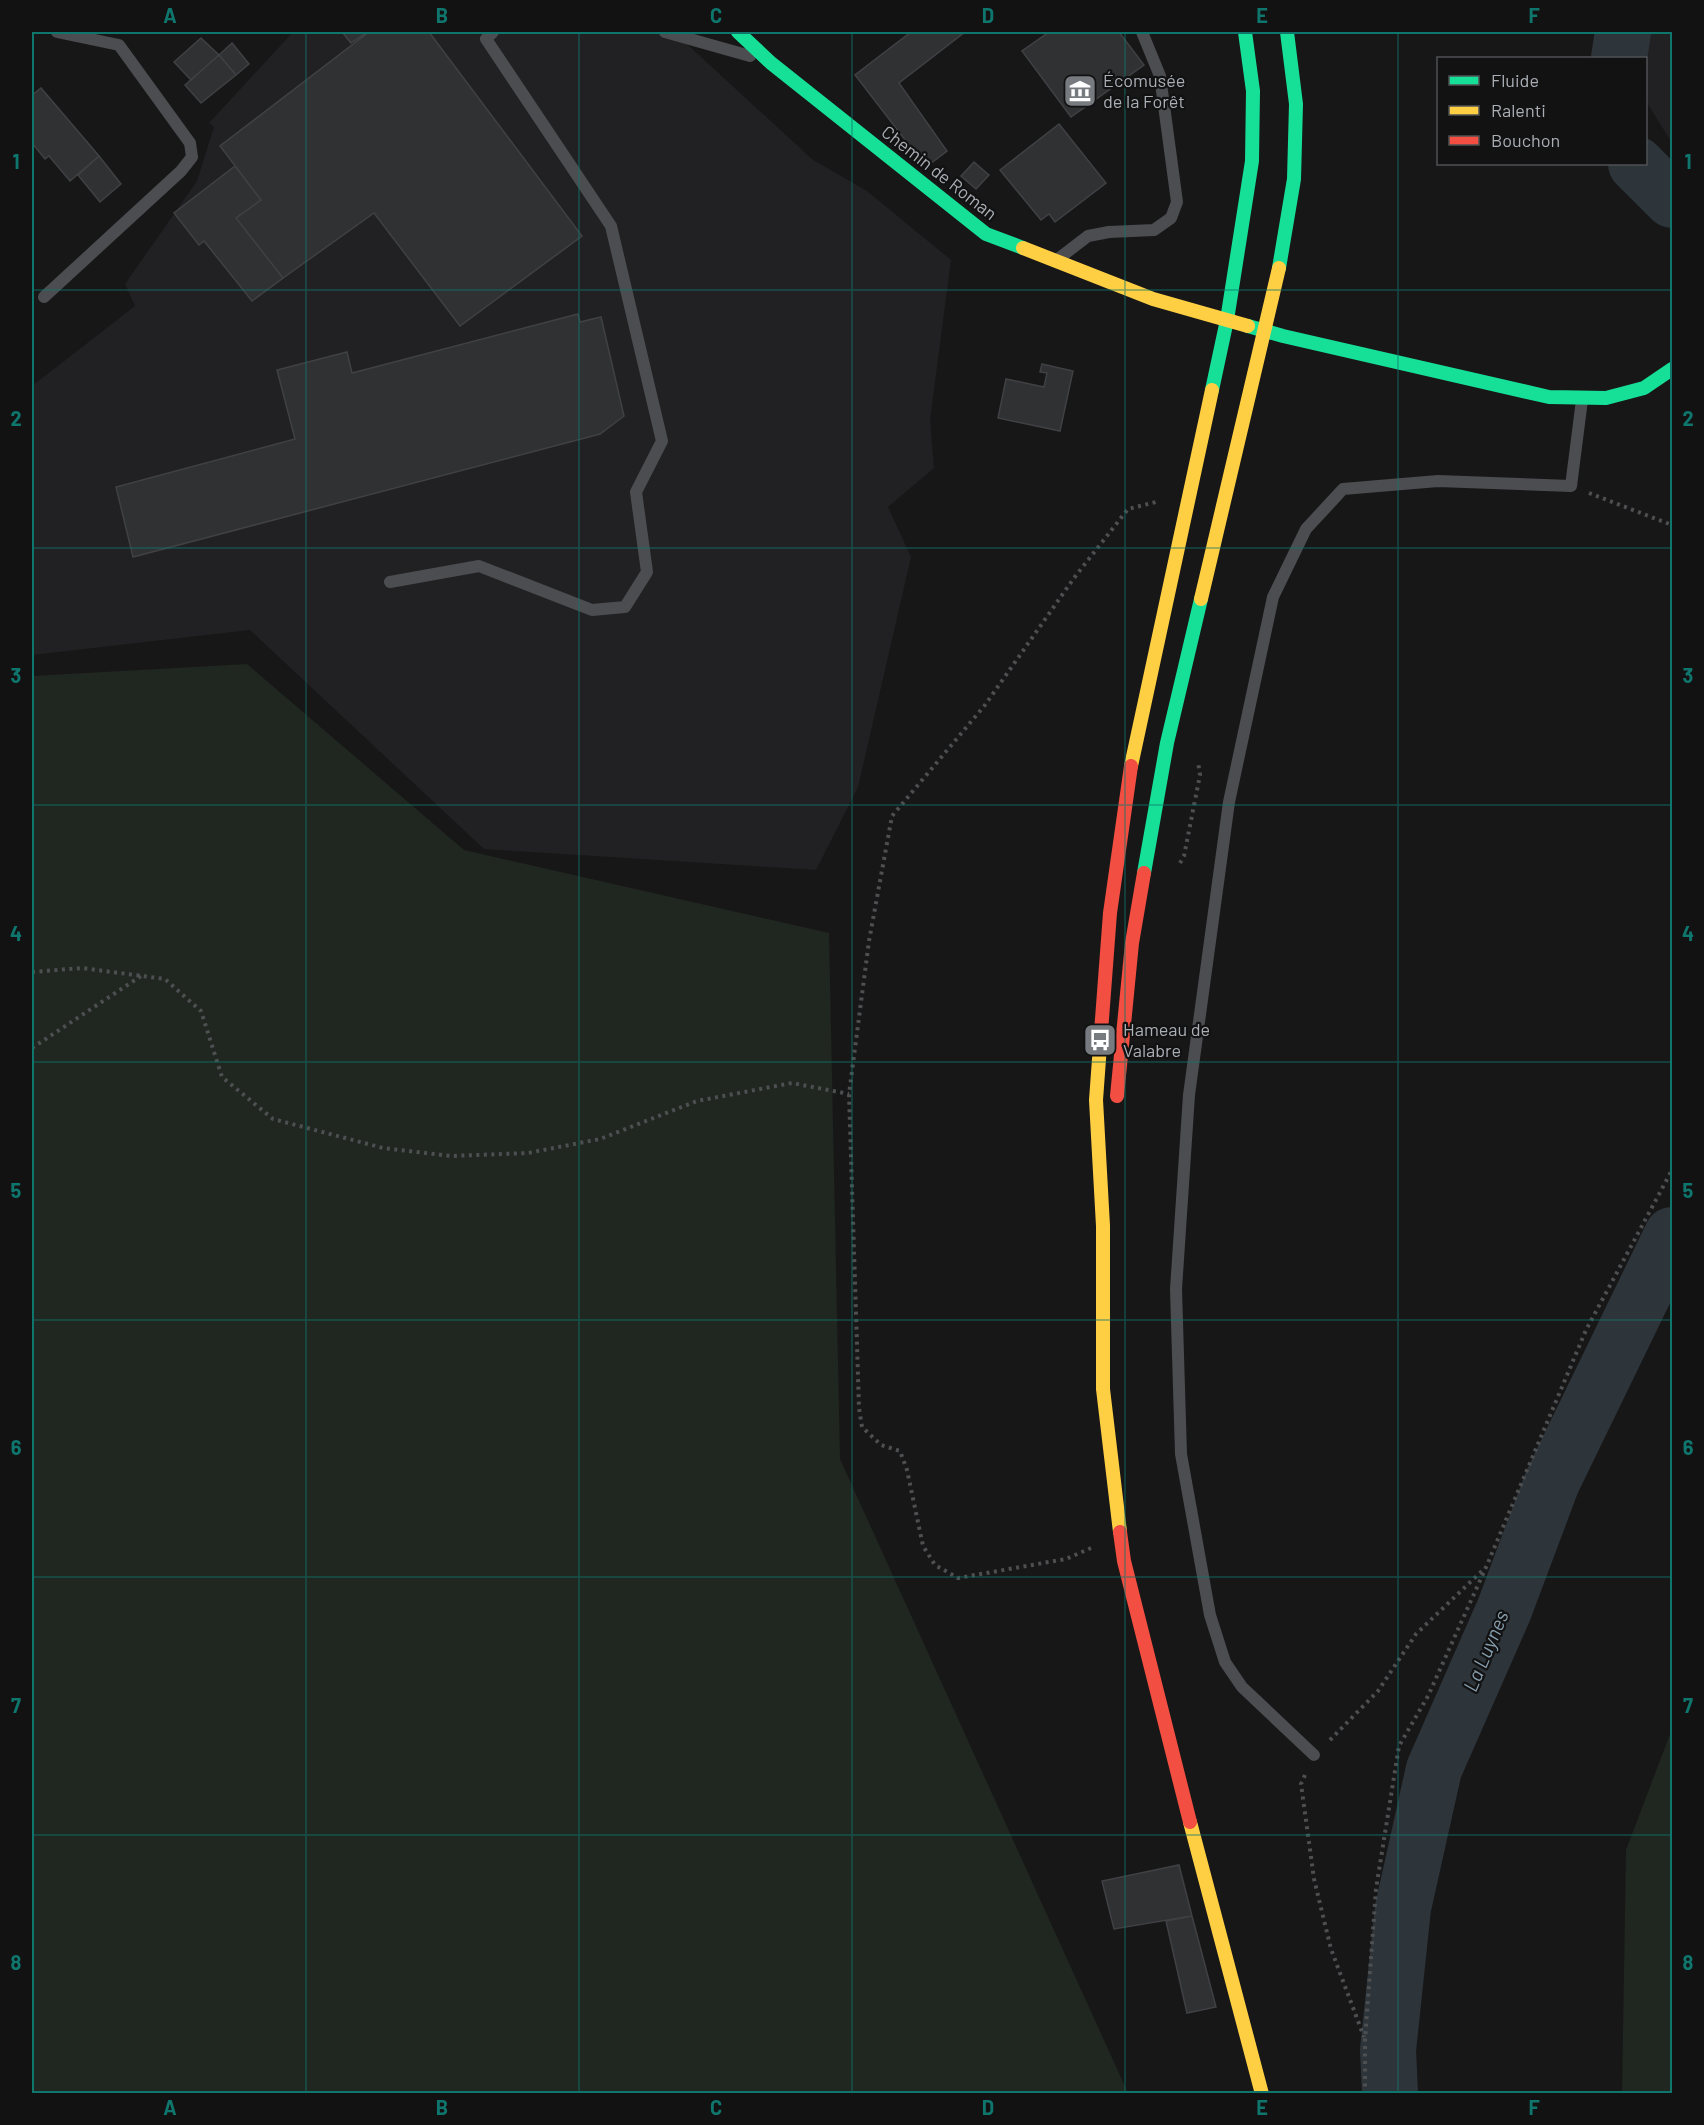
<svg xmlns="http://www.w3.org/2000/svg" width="1704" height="2125" font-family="Barlow,sans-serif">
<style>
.built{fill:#212123}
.green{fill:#202620}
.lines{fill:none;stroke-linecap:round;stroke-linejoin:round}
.river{stroke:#2e353a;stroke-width:56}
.building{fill:#303132;stroke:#404144;stroke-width:1.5}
.path{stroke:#4d4f51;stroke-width:4;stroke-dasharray:3 4.5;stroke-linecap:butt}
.lane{stroke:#4c4d50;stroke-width:12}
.fast{stroke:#16e098;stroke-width:14}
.slow{stroke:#ffcf43;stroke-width:14}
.jam{stroke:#f24e42;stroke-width:14}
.grid{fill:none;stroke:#0f766e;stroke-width:1.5;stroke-opacity:0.55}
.labels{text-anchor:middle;stroke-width:4.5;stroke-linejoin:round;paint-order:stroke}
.poi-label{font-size:18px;fill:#aaafb6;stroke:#121213;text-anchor:start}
.street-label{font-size:18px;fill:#aaafb6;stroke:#121213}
.water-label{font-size:20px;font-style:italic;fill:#869ead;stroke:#121213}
.neatline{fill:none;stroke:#0f766e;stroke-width:2}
.grid-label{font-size:20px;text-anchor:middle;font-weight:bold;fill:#0f766e}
</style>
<rect width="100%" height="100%" fill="#171718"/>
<path class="built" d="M293,32H674L813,160L867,191L951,260L930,420L934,468L888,507L911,557L858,787L816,870L484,849L250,630L32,655V386L135,306L125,284L197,181L214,127L209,123Z
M1642,32H1672V143L1647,103Z"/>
<path class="green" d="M247,664L464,850L829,933L840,1459L1128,2093H32V676Z
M1672,1729V2093H1622L1626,1850Z"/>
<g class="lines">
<path class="river" d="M1619,58L1623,32
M1636,164L1672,200
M1390,2094L1388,2050L1403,1908L1434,1769L1504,1610L1552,1482L1672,1235"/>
</g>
<path class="building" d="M342,32H367L351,43Z
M369,32H429L582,236L460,326L374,213L283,278L236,218L261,200L220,146Z
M911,32H965L899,83L947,151L926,167L855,75Z
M1049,32H1119L1144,65L1071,117L1022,51Z
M201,38L219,55L191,80L174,62Z
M232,43L249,64L236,75L219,55Z
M219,55L236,75L201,103L185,85Z
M41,88L99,156L70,181L49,156L45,159L32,143V95Z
M1059,124L1106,183L1055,222L1049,214L1041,220L1000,170Z
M99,156L121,184L100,202L78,175Z
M974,162L989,175L976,189L961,176Z
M235,166L261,200L236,218L283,278L252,301L204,241L199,245L174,213Z
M578,314L580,322L601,317L624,416L600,434L133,557L116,487L295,439L277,370L347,352L352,373Z
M1042,364L1073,371L1060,431L998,418L1006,379L1044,387L1047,373L1040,372Z
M1179,1865L1192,1916L1114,1929L1102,1881Z
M1192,1916L1216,2007L1187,2013L1166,1921Z"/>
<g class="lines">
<path class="path" d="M1589,493L1672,525
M1180,863L1184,856L1200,775L1198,762
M32,972L82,968L165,979L201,1011L222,1077L273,1119L383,1148L451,1156L528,1153L600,1139L697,1101L792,1083L849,1094
M32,1048L141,976
M1091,1548L1066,1559L958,1578L935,1565L923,1546L907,1470L900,1451L881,1445L862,1427L859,1408L849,1094L869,941L892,816L985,705L1074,578L1128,509L1156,502
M1330,1740L1378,1691L1416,1634L1485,1568
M1305,1775L1301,1784L1314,1879L1331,1949L1364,2037
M1365,2094V2040L1376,1889L1399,1746L1428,1696L1487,1565L1586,1330L1672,1170"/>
<path class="lane" d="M665,32L750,56
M1058,259L1088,236L1109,232L1154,230L1171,218L1177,202L1160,76L1142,32
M44,297L181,171L192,157L190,143L119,45L57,32
M390,582L479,566L592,610L625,607L647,572L636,492L662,441L611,226L486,39L493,32
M1314,1755L1242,1687L1225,1662L1210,1615L1181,1454L1176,1289L1189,1095L1229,802L1273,597L1306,529L1343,489L1438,481L1571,486L1582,400"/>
<path class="fast" d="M738,32L771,63L986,234L1023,248
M1279,268L1294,179L1296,104L1287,32
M1248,326L1283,336L1549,397L1606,398L1644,388L1672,369
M1212,390L1227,320L1252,161L1253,91L1245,32
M1144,873L1167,743L1201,599"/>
<path class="slow" d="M1023,248L1153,299L1248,326
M1201,599L1279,268
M1131,766L1212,390
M1101,1032L1096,1100L1103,1226V1389L1120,1532
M1190,1822L1262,2094"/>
<path class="jam" d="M1101,1032L1110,913L1131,766
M1117,1096L1132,943L1144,873
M1120,1532L1124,1561L1190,1822"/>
</g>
<path class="grid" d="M306,32V2094M579,32V2094M852,32V2094M1125,32V2094M1398,32V2094M32,290H1672M32,548H1672M32,805H1672M32,1062H1672M32,1320H1672M32,1577H1672M32,1835H1672"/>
<defs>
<symbol id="museum-square" viewBox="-11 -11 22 22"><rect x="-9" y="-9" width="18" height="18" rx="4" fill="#777a7f" stroke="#121213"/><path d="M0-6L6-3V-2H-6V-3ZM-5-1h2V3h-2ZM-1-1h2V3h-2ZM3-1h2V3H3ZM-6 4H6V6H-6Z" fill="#fff"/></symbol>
<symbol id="bus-square" viewBox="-11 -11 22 22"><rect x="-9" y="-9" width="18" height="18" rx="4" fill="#777a7f" stroke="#121213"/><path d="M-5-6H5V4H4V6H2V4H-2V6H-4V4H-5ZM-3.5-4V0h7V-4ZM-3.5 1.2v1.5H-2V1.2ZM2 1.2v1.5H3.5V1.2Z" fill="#fff"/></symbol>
</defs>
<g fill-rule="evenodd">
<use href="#museum-square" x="1061" y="72" width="38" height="38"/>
<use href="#bus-square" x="1081" y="1021" width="38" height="38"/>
</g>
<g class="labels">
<g class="poi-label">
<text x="1103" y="87">Écomusée<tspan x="1103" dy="21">de la Forêt</tspan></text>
<text x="1123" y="1036">Hameau de<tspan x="1123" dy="21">Valabre</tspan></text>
</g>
<g class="street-label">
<text transform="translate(939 173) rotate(38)" y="6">Chemin de Roman</text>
</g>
<g class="water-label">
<text transform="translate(1486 1651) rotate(-67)" y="7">La Luynes</text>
</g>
</g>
<rect width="1704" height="2125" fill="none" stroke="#121213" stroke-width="66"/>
<rect x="1437" y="57" width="210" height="108" fill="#121213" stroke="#4f5154" stroke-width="1.5"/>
<rect x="1449" y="76" width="30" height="9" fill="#16e098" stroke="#4f5154" stroke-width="1.5"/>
<text x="1491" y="87" font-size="18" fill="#aaafb6">Fluide</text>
<rect x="1449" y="106" width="30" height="9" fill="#ffcf43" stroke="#4f5154" stroke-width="1.5"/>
<text x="1491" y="117" font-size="18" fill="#aaafb6">Ralenti</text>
<rect x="1449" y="136" width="30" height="9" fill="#f24e42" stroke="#4f5154" stroke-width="1.5"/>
<text x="1491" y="147" font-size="18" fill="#aaafb6">Bouchon</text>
<rect x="33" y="33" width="1638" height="2059" class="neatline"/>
<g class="grid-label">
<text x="170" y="23">A</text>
<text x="442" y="23">B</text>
<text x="716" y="23">C</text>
<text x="988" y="23">D</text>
<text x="1262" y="23">E</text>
<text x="1534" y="23">F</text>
<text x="16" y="169">1</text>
<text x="1688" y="169">1</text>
<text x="16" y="426">2</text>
<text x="1688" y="426">2</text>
<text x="16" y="683">3</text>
<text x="1688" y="683">3</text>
<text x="16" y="941">4</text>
<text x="1688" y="941">4</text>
<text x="16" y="1198">5</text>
<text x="1688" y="1198">5</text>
<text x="16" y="1455">6</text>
<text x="1688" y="1455">6</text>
<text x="16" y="1713">7</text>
<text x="1688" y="1713">7</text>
<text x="16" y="1970">8</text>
<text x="1688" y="1970">8</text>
<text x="170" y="2115">A</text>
<text x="442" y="2115">B</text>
<text x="716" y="2115">C</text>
<text x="988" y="2115">D</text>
<text x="1262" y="2115">E</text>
<text x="1534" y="2115">F</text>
</g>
</svg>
